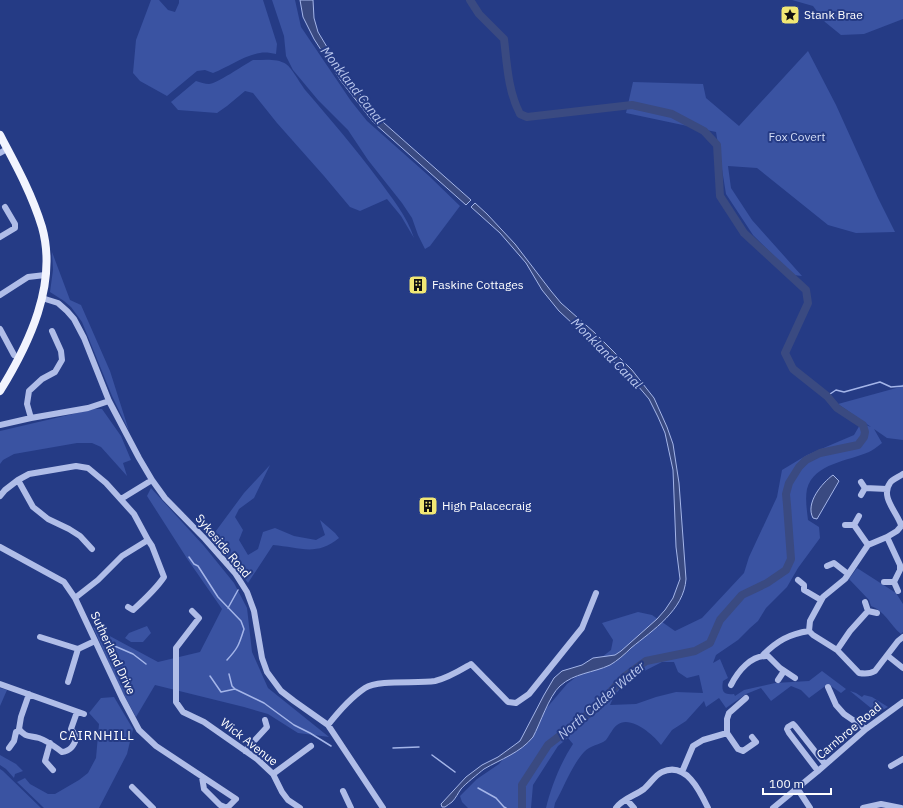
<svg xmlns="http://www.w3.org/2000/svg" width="903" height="808" font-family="'IBM Plex Sans',sans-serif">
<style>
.green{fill:#3a53a2;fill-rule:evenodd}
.water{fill:#3a4a81;stroke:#a4b5e9}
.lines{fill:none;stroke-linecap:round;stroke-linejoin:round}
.stream{stroke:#a4b5e9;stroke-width:1.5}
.river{stroke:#3a4a81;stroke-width:8}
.minor{stroke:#b0bde8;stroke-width:6}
.major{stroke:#f2f4fe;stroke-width:8}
.labels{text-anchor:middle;stroke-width:4;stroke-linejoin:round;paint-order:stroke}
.poi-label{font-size:12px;fill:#fff;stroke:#253b85;text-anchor:start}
.park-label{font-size:12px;fill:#d3dcf6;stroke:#253b85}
.street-label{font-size:12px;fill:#fff;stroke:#253b85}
.water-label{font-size:13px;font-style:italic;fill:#bbc8ef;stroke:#253b85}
.neighbourhood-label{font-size:13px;letter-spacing:1px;fill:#fff;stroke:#253b85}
</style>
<rect width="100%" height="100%" fill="#253b85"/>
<path class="green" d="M151,0H159L168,10L175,12L179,3V0H263L277,44L276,54C271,53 265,52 260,53C243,56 229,67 213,73L205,70L197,71L167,96L140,81L133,73L136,40Z
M272,0H295L301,27L351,101L367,121L429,176L460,206L430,246L425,249L418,235L412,218L402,203L368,160L348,130L318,100L293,70L286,56L284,36Z
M792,0H903V19L864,34L841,35L825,22L813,6Z
M808,51L836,105L878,198L895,232L856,233L828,225L757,168L728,166L731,188L752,220L802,276L793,275L753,235L726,194L716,132L626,113L633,82L703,84L706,98L739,126Z
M253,60C264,60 277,58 286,64C292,68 301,85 306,91C331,120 355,148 378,179C392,198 407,216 414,238L401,216L387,199L360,211L350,207L324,176L277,123L253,93L245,91L227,106L217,113L178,110L171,102L196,81C200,82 205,84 209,84C216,84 244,65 253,60Z
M52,252L70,300L81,305L110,371L129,431L112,396L82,322L71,307L64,301L50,292L53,270Z
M903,384V440L887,438L874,429L882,443C878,446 873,450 869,452C849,461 814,463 807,489C805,499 807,511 808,520L819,527L820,538L798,568L787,587L766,608L758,621L750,628L738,640L716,655L713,663L720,659L728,678L723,681C721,692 724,695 734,694L735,696L744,690L775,683L809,681L822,671L846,689L841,693L828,684L809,698L801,690L791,686L771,701L761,688L746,694L726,708L719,698L706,707L704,701L686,721L672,730L661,745C654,735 630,714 617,725C612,729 610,735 606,740C600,745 590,745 584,752C572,765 564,787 555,803L554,808H546C551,787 561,762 573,744L568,738L558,746L533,785L531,808H468L462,802L460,796L477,779L499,764L567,684L611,650L613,640L602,623L638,612L652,615L675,631L702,618L744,573L749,557L777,497L782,470L807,455L854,435L861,423L871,427L838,404L900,387ZM662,662H674L678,672L687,678L699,675L703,693L676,692L656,697L636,704L610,705C620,681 641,673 662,662Z
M94,409H102L121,436L131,460L123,463L127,476L101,447L92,443H77L14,454L3,460L0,464V431Z
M270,465L254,498L239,509L235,517L243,530L239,540L248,555L258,549L263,532L275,528L294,536L316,540L325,535L320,520L335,533L339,538C316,557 299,547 273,545L248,583L232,562L210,539L244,493Z
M151,488L204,546L234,583L247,608L252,652L268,688L329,737L298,733L268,714L244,707L155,685L136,717L118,684L93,627L158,662L200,652L222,609L188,560L147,496Z
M857,568L896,593L903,604V632L901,634C890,625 885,611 871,606L869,600L849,579Z
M147,626L151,633L143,642H131L125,638L129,633Z
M0,688L7,690L0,706Z
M850,691L856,693L862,697L864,695L872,697L888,707L877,713Z
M114,697L133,729L127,754L99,808H44L17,782L25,778L30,784L48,794H55L79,780L88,773L96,758L99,724L89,713L101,698Z
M0,755L16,764L23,771L15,774L14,778L6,769L0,765Z
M0,769L3,771L41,808H0Z"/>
<path class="water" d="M300,0H313L314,18L318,32L330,52L375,115L471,200L466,205L374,123L341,81L314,39L303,17Z
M475,203L487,214L515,244L551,291L561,303L595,333L632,370L654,398L667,427L673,444L679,483L686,579C684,610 653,630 631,648C625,654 617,661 610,665C593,673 574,673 560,686C549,696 540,724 533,737C520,753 501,759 484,769C479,773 464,785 461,789C458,793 456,798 452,802C450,804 447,805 445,807H442L441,804L442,803L466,777L482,765L498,757L520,741L544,695L554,678L562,671L582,665L593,658L615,655L621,651L657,619L665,610L673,598L680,579L676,547L673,470L665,433L658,417L649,399L632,379L559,311L542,290L526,263L500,233L471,207Z
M833,475L839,481L817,519L813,518C805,503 822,483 833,475Z"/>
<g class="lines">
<path class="stream" d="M827,396L836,390L844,392L880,382L891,387L903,386
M189,557L194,564L198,566L218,597L241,621L244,629C239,645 238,648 227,660
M228,608L238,590
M110,644L133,654L146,664
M229,674L232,686L235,689
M210,676L221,692L235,689L264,703L294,725L310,733L331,746
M393,748L419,747
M432,755L455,772
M478,788L496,798L504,807L506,808"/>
<path class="river" d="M470,0L479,14L504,39C507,64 508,91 520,114L527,117L632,105L672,114L704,131L717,145L720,196L744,233L806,290L808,303L785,353L793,369L827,396L837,408L863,425L865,432L864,437L858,445L820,453L806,460L799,467L789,483L786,494L787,505L791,559L786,570L767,583L742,595L720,620L710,643L695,651L646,661L624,677L596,708L548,745L522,785V808"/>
<path class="minor" d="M0,153L7,149
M0,237L15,228V224L5,207
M0,295L28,277L45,275
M42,298L58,303L67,311L74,319L84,338L109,401L139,458L152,480L165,498L205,539L235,573L247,592L254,611L262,658L267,672L281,691L294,701L328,725L383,808
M0,329L14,355
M52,331L61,351L62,360L55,372L42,379L29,391L27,404L31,418L88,408L109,401
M0,425L31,418
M18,480L33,507L48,519L69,529L80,536L92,549
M861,482L865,488L861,495
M865,488L887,489
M0,496L5,490L18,480L29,474L76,466L88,468L106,483L134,514L148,540L152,546L164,577C156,589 144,600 133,610L128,607
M121,499L152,480
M903,524L897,531L887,537L868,545L845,579L823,597L810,621L809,631L813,635L837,650L859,673C865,674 870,674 875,671L898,641L903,637
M845,525H854L868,545
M854,525L859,516
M901,525C897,512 880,497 890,483C892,479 899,477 903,474
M887,537L900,565V570L894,582
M0,547L64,582L75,598L122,698L139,730L156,746L236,799L227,808
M827,566L834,563L848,574
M798,580L804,585V590L821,600
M884,582H894L898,591
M75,598L98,580L122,556L148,540
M865,602L868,611
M192,611L199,618L176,648V702L183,712L204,722L257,759L273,774L282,792L288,800L300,808
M40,637L78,649L95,641
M837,650L850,631L868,611L877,613
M763,655C777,641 789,634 809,631
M888,656L903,668
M778,680L784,671
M68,682L78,649
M0,684L84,714
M731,685C738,671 751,655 768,656L780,668L795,678
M828,687L836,705L844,714L866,729
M29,694L21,717L19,729C26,738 29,735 39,738C48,741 55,747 62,752C71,751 74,745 77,737L71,729L77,712
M746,698L729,713L727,719V733L738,749L743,751L756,742L752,737
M328,725C339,711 350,698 365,688C379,679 417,684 435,681C448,678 459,671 471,664L508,702L516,703L529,694L582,628L596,593
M50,743L45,761L53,770
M9,748L14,741L16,732L20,731
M245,751L267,727L265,720
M891,766L903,759
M818,771L789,733L787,729L788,727L793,724L795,726L825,764
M682,772L693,746L703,740L727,733
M273,774L311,746
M202,777L204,789L220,805L227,808
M132,787L153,808
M797,788L810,808
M343,791L351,808
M627,800L634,808
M616,808C622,799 636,795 644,789C650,784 655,775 662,772C686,761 700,791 708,808
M773,808L818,771L866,729L903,702
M863,808L881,804L901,808"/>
<path class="major" d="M0,135C16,165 32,194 42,227C58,284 29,344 0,391"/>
</g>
<defs>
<symbol id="sight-square" viewBox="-11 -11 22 22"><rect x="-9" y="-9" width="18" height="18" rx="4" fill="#f1e774" stroke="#253b85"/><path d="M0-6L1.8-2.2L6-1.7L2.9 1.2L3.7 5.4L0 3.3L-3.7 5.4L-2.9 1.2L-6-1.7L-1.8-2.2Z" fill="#111"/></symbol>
<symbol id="building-square" viewBox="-11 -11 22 22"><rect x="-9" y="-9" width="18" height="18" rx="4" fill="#f1e774" stroke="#253b85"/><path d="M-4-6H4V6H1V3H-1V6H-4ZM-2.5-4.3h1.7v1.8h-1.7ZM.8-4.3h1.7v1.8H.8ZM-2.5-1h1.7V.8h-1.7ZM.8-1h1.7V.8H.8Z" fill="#111"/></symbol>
</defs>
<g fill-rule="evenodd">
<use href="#sight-square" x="779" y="4" width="22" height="22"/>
<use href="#building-square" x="407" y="274" width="22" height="22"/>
<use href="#building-square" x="417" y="495" width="22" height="22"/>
</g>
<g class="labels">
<g class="poi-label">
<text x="804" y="19">Stank Brae</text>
<text x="432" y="289">Faskine Cottages</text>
<text x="442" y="510">High Palacecraig</text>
</g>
<g class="park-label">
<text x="797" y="141">Fox Covert</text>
</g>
<g class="street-label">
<text transform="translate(223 546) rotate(50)" y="4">Sykeside Road</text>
<text transform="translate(113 653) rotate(65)" y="4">Sutherland Drive</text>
<text transform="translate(849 731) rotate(-40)" y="4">Carnbroe Road</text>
<text transform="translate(249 742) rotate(38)" y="4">Wick Avenue</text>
</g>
<g class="water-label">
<text transform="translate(353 85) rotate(52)" y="5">Monkland Canal</text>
<text transform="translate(607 353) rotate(45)" y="5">Monkland Canal</text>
<text transform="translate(601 700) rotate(-41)" y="5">North Calder Water</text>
</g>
<g class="neighbourhood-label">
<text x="97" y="740">CAIRNHILL</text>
</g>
</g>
<path d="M763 788v6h68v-6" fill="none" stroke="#ffffff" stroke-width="2"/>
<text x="769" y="788" font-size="12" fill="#ffffff" stroke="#253b85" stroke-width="3" paint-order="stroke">100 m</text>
</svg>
